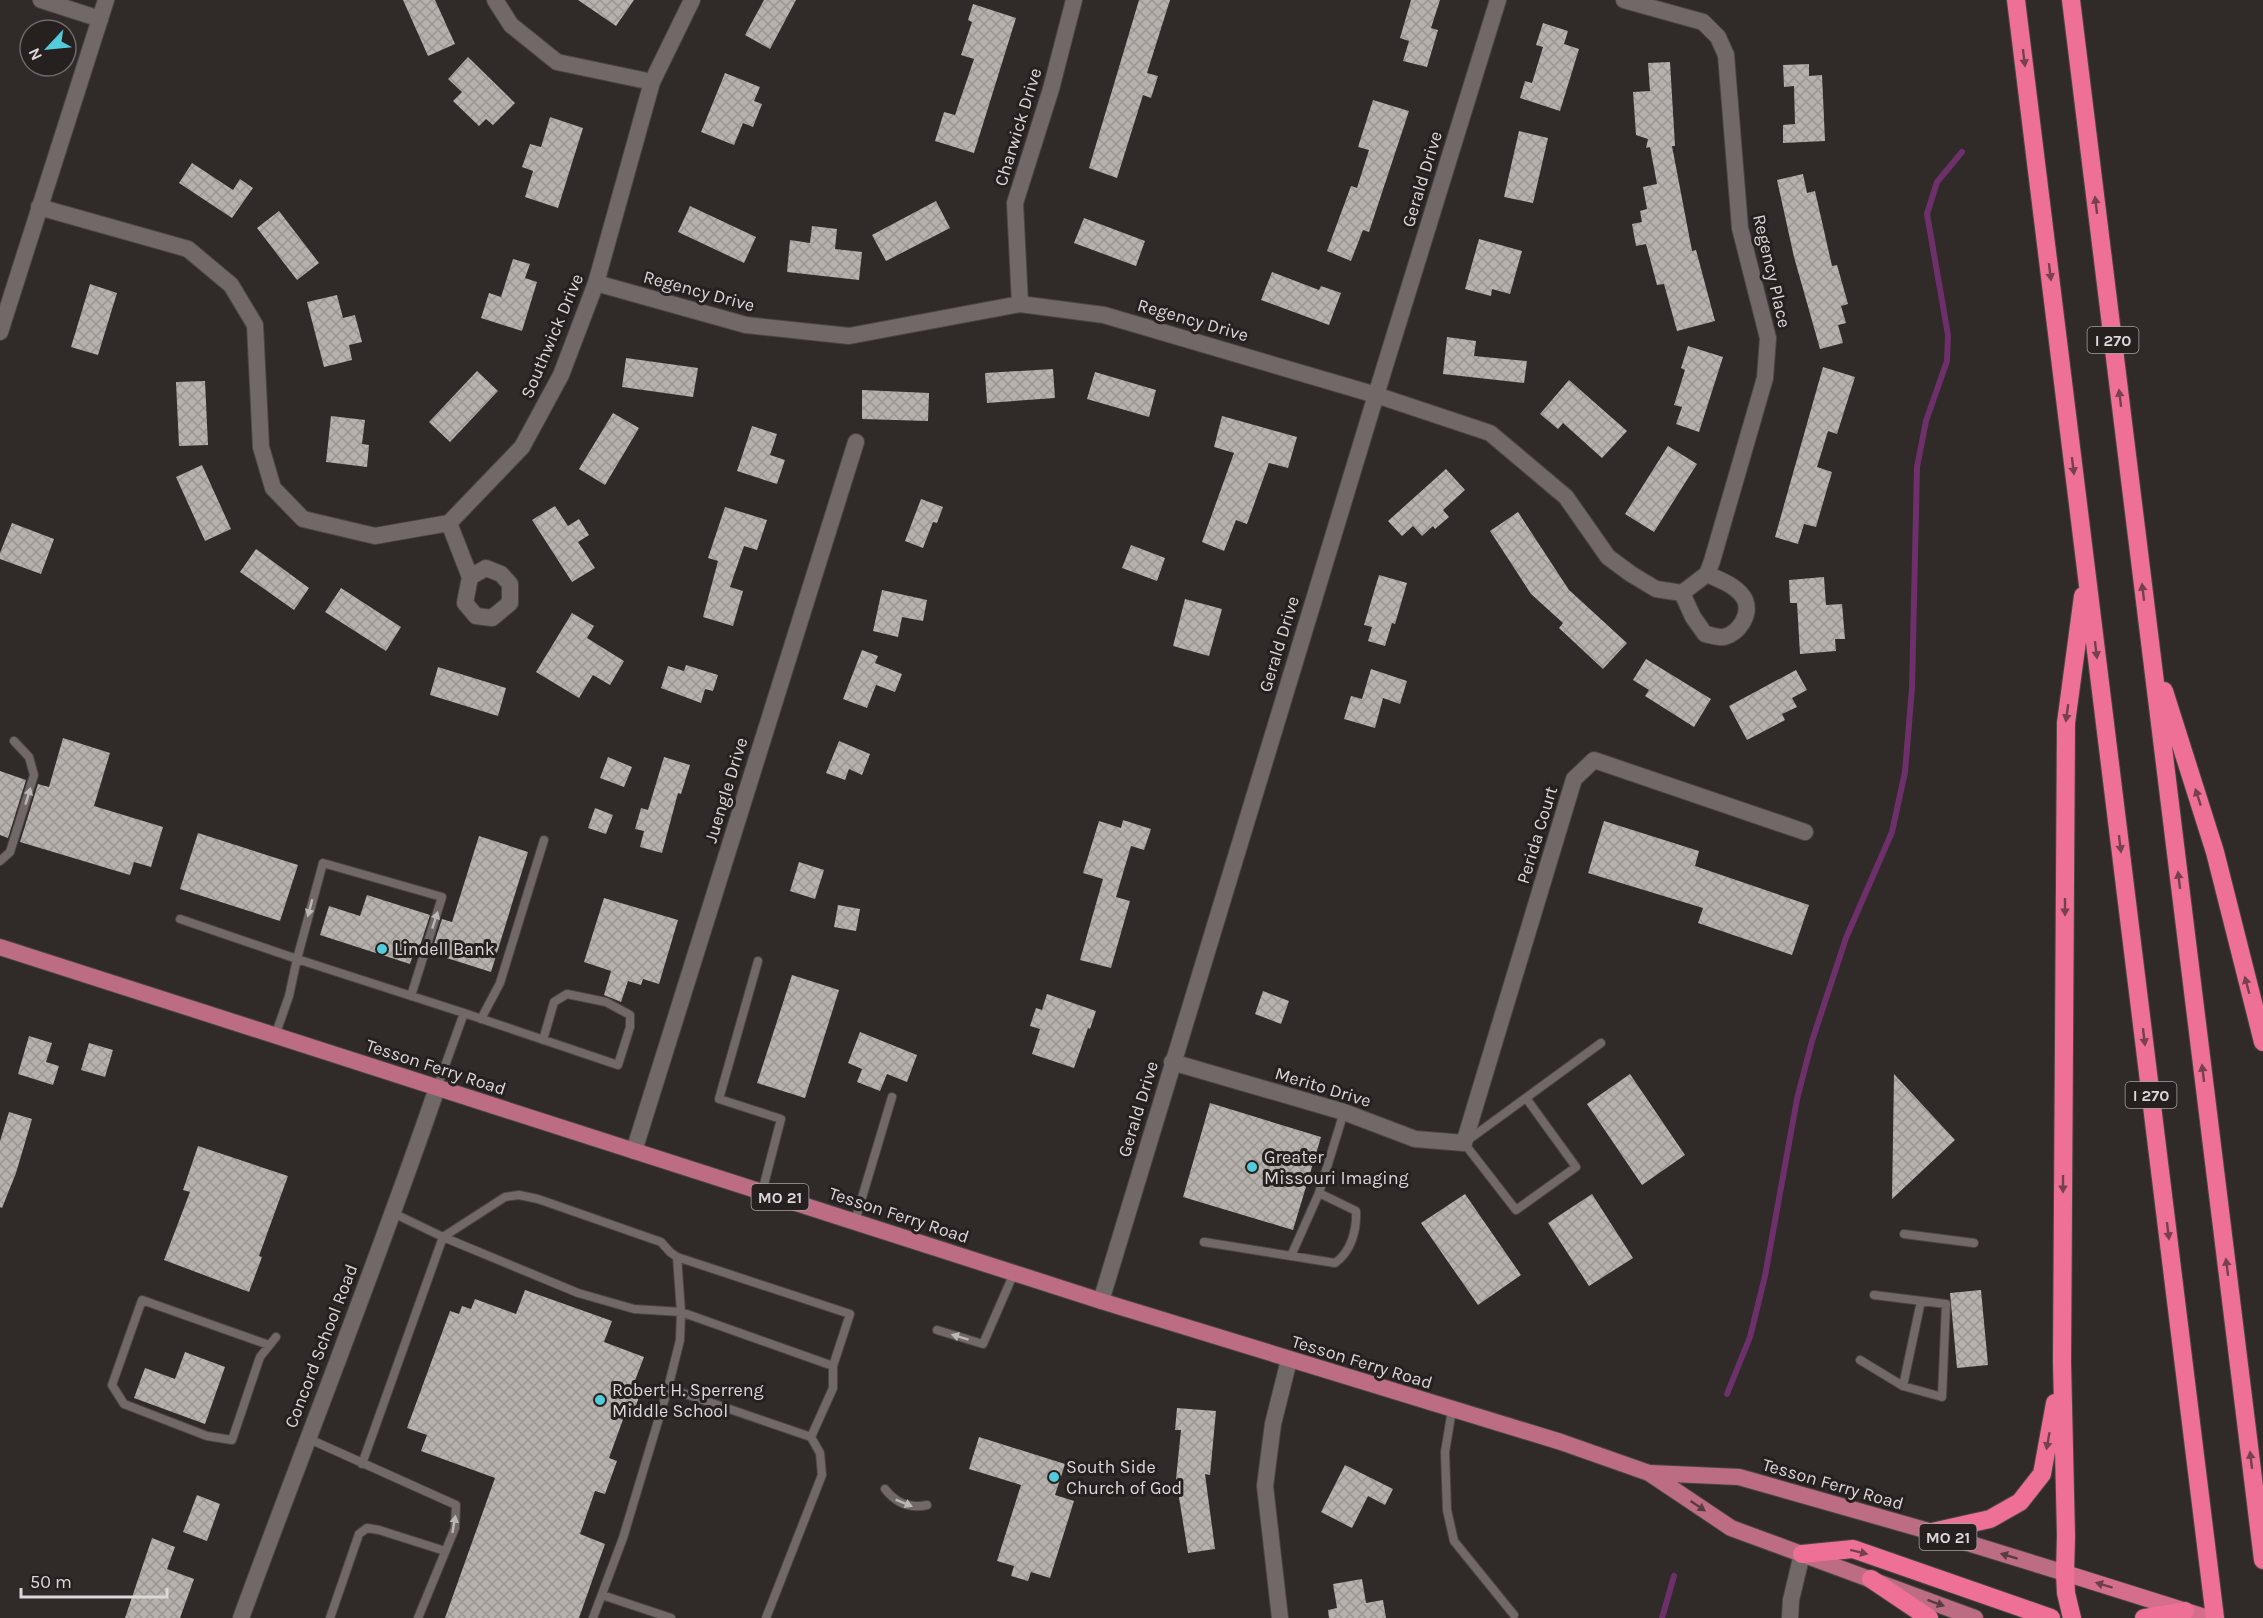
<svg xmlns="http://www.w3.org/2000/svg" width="2263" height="1618" font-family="Karla,sans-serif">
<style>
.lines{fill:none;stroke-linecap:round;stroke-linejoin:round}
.stream{stroke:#6d306a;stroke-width:6}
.building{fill:url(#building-cross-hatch)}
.service-casing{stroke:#4b4544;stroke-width:10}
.minor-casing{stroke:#4b4544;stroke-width:18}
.tertiary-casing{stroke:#4b4544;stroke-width:18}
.primary-casing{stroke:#4b4544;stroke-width:18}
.trunk-casing{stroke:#4b4544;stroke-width:18}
.motorway-casing{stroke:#4b4544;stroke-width:20}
.service{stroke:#706967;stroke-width:8}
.minor{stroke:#706967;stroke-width:16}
.tertiary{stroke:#706967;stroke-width:16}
.primary{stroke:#bc6d83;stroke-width:16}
.trunk{stroke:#d56e8c;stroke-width:16}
.motorway{stroke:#ee7096;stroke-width:18}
.oneway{fill:#76404f}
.oneway2{fill:#bcb7b5}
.oneway3{fill:#5a3b42}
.oneway4{fill:#6c3f4b}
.poi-dot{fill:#53cbdb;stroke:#26201f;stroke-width:2}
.labels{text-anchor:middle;stroke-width:6;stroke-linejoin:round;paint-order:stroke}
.shield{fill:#26201f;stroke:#a5a1a0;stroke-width:1.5}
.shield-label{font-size:16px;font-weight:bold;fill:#dcd8d7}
.street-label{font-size:18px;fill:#dcd8d7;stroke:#26201f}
.poi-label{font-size:18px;fill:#dcd8d7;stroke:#26201f;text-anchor:start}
</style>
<defs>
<pattern id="building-cross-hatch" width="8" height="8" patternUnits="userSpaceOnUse" patternTransform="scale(1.5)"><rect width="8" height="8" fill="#b6b1ac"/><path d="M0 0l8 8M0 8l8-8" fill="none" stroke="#999591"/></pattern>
</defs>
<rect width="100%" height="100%" fill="#302a28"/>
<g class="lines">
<path class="stream" d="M1727,1394L1750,1337L1765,1276L1797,1099L1812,1041L1846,938L1892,832L1905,772L1912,688L1917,467L1926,421L1947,361L1948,335L1927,214L1937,182L1962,152
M1662,1618L1674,1576"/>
</g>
<path class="building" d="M403,0H435L455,44L428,56Z
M578,0H634L616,26Z
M764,0H796L770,49L745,35Z
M1139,0H1170L1147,73L1158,76L1151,98L1143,95L1117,178L1089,168Z
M1411,0H1440L1431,28L1438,30L1427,67L1403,61L1409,41L1400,38Z
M973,4L1016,18L974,153L935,141L944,112L955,115L974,59L961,55L972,22L968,20Z
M1543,23L1568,31L1564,44L1579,49L1560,111L1520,98L1525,81L1532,83L1543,47L1536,45Z
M468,57L515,103L493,125L486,119L479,126L453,101L462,92L448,79Z
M1670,62L1675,146H1672L1692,251L1696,250L1715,321L1677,331L1664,284L1657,285L1646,244L1636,246L1632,224L1642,222L1640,211L1647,209L1643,187L1657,184L1650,147L1646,148L1648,139L1636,135L1633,92L1650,91L1648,63Z
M1809,64V76L1822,75L1825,141L1783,143V125L1795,124L1794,86L1784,87L1783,65Z
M725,73L760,87L754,101L762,104L753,127L743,123L734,145L701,132Z
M1373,100L1409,111L1369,232L1363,230L1351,261L1327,251L1351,186L1357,188L1369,150L1358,147Z
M550,117L583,128L558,208L525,197L533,171L522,167L530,144L541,147Z
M1519,131L1548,138L1533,203L1504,197Z
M192,163L233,190L240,179L253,188L232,218L179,183Z
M1803,174L1807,193L1815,191L1832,266L1837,265L1848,304L1841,306L1846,323L1838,325L1843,343L1820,349L1794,257L1777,180Z
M936,201L950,228L886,261L872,235Z
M690,206L756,237L744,263L678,232Z
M279,211L319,263L297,280L257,228Z
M1084,218L1145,241L1136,266L1074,243Z
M812,226L837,229L835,249L862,252L859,280L787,272L790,240L810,243Z
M1479,239L1522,251L1510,294L1492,289L1491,296L1465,289Z
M513,259L530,264L525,278L537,282L522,331L481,318L489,293L501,297Z
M1272,272L1319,290L1321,286L1341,293L1329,325L1261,300Z
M90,284L117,293L98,355L71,347Z
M337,295L343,318L355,315L362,342L349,345L352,360L324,367L307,302Z
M1447,337L1476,341L1474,356L1527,361L1524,383L1443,374Z
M1688,346L1723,357L1699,432L1676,424L1682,407L1674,405L1685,370L1681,368Z
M626,358L698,368L693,397L622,387Z
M1823,367L1855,377L1837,434L1828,431L1817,467L1832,472L1816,527L1804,524L1798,544L1775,537Z
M1053,369L1055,398L987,403L985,373Z
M477,371L498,391L450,442L429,422Z
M1095,372L1156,390L1149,417L1087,399Z
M1569,380L1627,431L1602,458L1563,423L1558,429L1540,414Z
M205,381L208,445L179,446L176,382Z
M862,390L929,393L928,421L862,419Z
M613,413L639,428L605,485L579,469Z
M331,416L365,420L362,444L369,445L367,467L326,462Z
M1222,416L1297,437L1288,468L1269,463L1247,524L1236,520L1224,551L1202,542L1234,453L1214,447Z
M752,426L777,434L770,455L785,460L777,484L737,471Z
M1668,446L1697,464L1654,532L1625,514Z
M202,465L231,529L205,541L176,477Z
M1446,469L1465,490L1443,510L1449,517L1435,529L1433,526L1422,536L1413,526L1402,536L1388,521Z
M921,499L943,507L937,523L933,522L923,548L905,541Z
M555,506L568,526L579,519L589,535L578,542L595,568L572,582L532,520Z
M725,507L767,520L757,550L744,546L730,587L743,591L733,626L703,617L718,561L708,558Z
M1518,512L1569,590L1627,643L1603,669L1559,628L1563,623L1531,594L1490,531Z
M12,523L54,539L41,574L0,559V553Z
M1131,545L1165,558L1157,581L1122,568Z
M256,549L309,588L294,610L240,572Z
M1379,575L1407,583L1395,624L1392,623L1385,646L1368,641L1372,627L1364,625Z
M1824,577L1826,605L1842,604L1845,639H1835L1836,651L1800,654L1797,603H1790L1789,580Z
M341,588L401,627L386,651L325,612Z
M882,590L927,600L923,621L902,617L898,637L873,631Z
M1185,599L1222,609L1209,656L1173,646Z
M572,613L594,626L587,638L624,661L610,685L593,675L579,698L536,672Z
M862,650L878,656L875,663L902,674L895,692L876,685L867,708L843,699Z
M1646,659L1711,699L1694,727L1645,696L1649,690L1633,680Z
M686,665L718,675L713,691L705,689L701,703L661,688L668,666L684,671Z
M438,667L506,688L498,716L430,695Z
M1371,669L1407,681L1400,704L1383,698L1375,728L1344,719L1351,696L1362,699Z
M1796,670L1807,690L1792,698L1797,707L1782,714L1785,720L1747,740L1729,706Z
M63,738L110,753L94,806L163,827L151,867L134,862L130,875L20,842L38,784L49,787Z
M839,741L870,754L862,775L849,769L845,780L826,773Z
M608,757L632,767L624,787L600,778Z
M664,757L690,765L681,794L678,793L662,853L640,847L644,831L635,829L641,808L648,810Z
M0,771L26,780L8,838L0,835Z
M595,808L613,815L606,834L588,828Z
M1123,820L1151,829L1144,850L1131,846L1116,897L1130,901L1111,968L1080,960L1103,879L1083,873L1099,821L1121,828Z
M1604,821L1699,851L1695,866L1809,905L1792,955L1698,923L1703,908L1588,873Z
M198,833L298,865L280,921L180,889Z
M479,836L528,852L491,972L431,953L442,919L452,922Z
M799,862L824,870L815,899L790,891Z
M367,895L430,915L419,949L415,948L410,964L320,935L329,906L360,916Z
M604,898L678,920L659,984L643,979L641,985L628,981L621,1002L604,995L611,971L584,962Z
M838,905L860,909L856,931L834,927Z
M792,975L839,990L805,1098L757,1083Z
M1263,991L1289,1001L1281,1024L1255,1014Z
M1047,994L1096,1011L1090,1029L1088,1028L1074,1068L1032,1054L1040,1029L1030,1026L1036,1008L1042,1010Z
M860,1032L917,1055L907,1082L887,1074L880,1091L857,1082L862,1069L848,1063Z
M29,1036L52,1043L46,1062L59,1066L53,1085L18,1074Z
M89,1043L113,1050L105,1077L81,1070Z
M1630,1074L1685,1155L1642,1185L1587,1104Z
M1894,1074L1955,1140L1892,1199Z
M1210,1103L1321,1137L1293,1230L1183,1197Z
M9,1112L32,1119L16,1173L2,1208L0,1207V1141Z
M198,1146L288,1176L259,1256L262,1257L249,1292L164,1260L190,1192L183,1190Z
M1465,1194L1521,1275L1478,1305L1421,1223Z
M1592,1194L1633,1258L1589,1286L1548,1223Z
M525,1290L612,1321L604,1342L644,1357L634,1383L643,1386L632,1417L625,1414L609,1458L617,1461L605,1494L595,1491L580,1534L605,1544L579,1618H445L495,1478L421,1451L427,1435L407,1428L450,1311L459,1314L462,1306L471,1309L475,1299L516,1314Z
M1981,1290L1988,1365L1957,1368L1950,1293Z
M185,1352L225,1367L205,1424L134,1398L145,1368L175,1379Z
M1177,1408L1216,1411L1210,1475L1205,1474L1215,1549L1188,1553L1176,1479L1181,1430H1175Z
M979,1437L1065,1464L1055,1495L1074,1501L1050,1578L1031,1572L1028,1581L1011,1576L1014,1566L997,1561L1021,1485L969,1469Z
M1345,1465L1393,1489L1385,1505L1368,1496L1352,1528L1321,1512Z
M197,1495L220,1504L207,1541L183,1532Z
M152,1538L175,1547L167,1569L194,1579L180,1618H125Z
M1362,1579L1366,1603L1383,1600L1386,1618H1329L1328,1610L1337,1608L1333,1584Z"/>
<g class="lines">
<defs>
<path id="service" d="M0,861L10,852L34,775L29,757L14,741
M180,919L297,959L323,863L442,897L411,996
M758,961L719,1099L781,1119L762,1192
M481,1019L500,983L544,840
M275,1036L289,996L297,959L464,1013
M437,1088L464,1013L618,1065L630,1027V1015L606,1002L567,994L554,1002L543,1040
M1526,1098L1576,1167L1516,1210L1464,1143L1601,1043
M519,1195L538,1199L661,1242L670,1252L677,1257L850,1314L833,1366L681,1312L634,1309L578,1293L443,1237L505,1197Z
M855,1221L892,1097
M1904,1234L1974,1243
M1204,1242L1335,1263C1351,1252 1357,1230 1356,1211L1319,1193L1344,1112
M1291,1256L1319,1193
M937,1330L983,1344L1014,1273
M269,1345L142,1300L112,1385L124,1404L207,1436L232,1440L260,1357L276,1337
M1860,1360L1903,1386L1942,1397L1946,1304L1874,1295
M1903,1386L1921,1301
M668,1388L811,1437L833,1388V1366
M1452,1410L1445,1452L1447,1510L1454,1541L1514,1615
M307,1438L456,1505L455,1528L418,1618
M362,1464L443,1237L393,1213
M885,1489C896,1503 909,1509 927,1505
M602,1595L671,1618
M330,1618L359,1534L367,1528L379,1530L445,1551
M593,1618L623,1538L668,1388L680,1340L681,1312L677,1257
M766,1618L822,1475L820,1453L811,1437"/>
<path id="minor" d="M41,0L100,19
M495,0L511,25L557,62L652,82
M39,207L188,249L231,285L255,325L261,447L273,488L303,519L375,536L449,523L522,447L561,375L596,283L652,82L692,0
M596,283L746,325L849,336L1020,304L1104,315L1376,395L1490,433L1566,497L1608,557L1631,574L1656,589L1682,593L1707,574L1712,561L1765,378L1768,338L1740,228L1726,55L1718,37L1703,22L1624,0
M1020,304L1015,203L1051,89L1074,0
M449,523L470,577L465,603L476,616L492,618L510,603V584L501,574L486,568L470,577
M1682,593L1693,617L1705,634C1711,635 1719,638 1724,637C1739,633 1751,615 1745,600C1738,586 1720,580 1707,574
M1172,1062L1344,1112L1415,1139L1464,1143L1574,779L1594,760L1805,832
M634,1151L856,442
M1101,1301L1376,395L1498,0
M1280,1618L1265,1486L1273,1424L1289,1360
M1790,1618L1791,1600L1802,1554"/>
<path id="tertiary" d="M0,332L106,0
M241,1618C306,1441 376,1266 437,1088"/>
<path id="primary" d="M0,947L1101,1301L1561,1442L1649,1473L1731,1528L1975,1618
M1650,1473L1739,1477L1932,1532L2065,1573"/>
<path id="trunk" d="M2065,1573L2208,1618"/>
<path id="motorway" d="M2016,0L2215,1618
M2071,0L2263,1560
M2164,691L2215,852L2263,1042
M1932,1532L1990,1519L2020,1502L2042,1474L2055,1403
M1802,1554L1853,1549L2051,1618
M1871,1579L1929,1618
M2072,1618L2066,1593L2065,1573L2066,1536L2062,1362L2066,723L2083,596
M2144,1618L2185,1611"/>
</defs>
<use href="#service" class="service-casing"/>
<use href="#minor" class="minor-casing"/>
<use href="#tertiary" class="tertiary-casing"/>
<use href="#primary" class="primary-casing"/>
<use href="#trunk" class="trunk-casing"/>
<use href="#motorway" class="motorway-casing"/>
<use href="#service" class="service"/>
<use href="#minor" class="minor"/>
<use href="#tertiary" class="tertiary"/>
<use href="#primary" class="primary"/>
<use href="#trunk" class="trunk"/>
<use href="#motorway" class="motorway"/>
</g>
<defs><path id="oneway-solid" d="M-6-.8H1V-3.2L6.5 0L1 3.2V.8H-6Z" transform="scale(1.5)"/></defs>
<g class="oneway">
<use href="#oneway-solid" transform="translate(2024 58) rotate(83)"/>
<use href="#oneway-solid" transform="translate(2096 205) rotate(-97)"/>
<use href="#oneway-solid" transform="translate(2050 272) rotate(83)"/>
<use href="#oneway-solid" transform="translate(2120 398) rotate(-97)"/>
<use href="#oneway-solid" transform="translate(2073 466) rotate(83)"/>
<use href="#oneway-solid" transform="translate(2143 592) rotate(-97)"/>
<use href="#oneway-solid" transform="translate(2096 650) rotate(83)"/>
<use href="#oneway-solid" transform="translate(2067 713) rotate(98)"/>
<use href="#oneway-solid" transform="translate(2198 797) rotate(-108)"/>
<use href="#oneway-solid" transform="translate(2120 844) rotate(83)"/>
<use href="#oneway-solid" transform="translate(2179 880) rotate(-97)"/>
<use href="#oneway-solid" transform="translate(2065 907) rotate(90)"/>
<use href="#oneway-solid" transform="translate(2247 985) rotate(-105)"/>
<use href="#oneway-solid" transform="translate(2144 1037) rotate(83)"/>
<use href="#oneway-solid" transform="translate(2203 1073) rotate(-97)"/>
<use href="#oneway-solid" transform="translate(2063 1184) rotate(90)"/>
<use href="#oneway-solid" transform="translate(2168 1231) rotate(83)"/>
<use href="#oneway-solid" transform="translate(2227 1267) rotate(-97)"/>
<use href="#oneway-solid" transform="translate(2048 1441) rotate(100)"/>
<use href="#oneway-solid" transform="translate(2251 1460) rotate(-97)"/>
<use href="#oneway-solid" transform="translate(1859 1552) rotate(14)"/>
</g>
<g class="oneway2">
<use href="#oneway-solid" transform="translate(28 796) rotate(-73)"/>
<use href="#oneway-solid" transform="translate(310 908) rotate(105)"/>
<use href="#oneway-solid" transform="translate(435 920) rotate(-72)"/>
<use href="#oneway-solid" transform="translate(960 1337) rotate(-163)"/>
<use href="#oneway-solid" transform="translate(904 1503) rotate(22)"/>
<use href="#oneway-solid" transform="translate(454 1524) rotate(-80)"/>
</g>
<g class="oneway3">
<use href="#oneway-solid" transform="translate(1698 1506) rotate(34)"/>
<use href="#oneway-solid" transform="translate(2009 1556) rotate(-163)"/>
<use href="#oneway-solid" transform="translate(1936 1603) rotate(20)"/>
</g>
<use class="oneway4" href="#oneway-solid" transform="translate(2104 1585) rotate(-163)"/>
<g class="poi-dot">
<circle cx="382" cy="949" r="6"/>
<circle cx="1252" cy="1167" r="6"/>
<circle cx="600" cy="1400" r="6"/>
<circle cx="1054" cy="1477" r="6"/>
</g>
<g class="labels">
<g class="shield">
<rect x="2087.5" y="327" width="51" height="26" rx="4.5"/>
<rect x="2125.5" y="1082" width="51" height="26" rx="4.5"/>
<rect x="751.5" y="1184" width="57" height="26" rx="4.5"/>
<rect x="1919.5" y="1524" width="57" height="26" rx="4.5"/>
</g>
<g class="shield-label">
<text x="2113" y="346">I 270</text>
<text x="2151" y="1101">I 270</text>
<text x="780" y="1203">MO 21</text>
<text x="1948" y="1543">MO 21</text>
</g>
<g class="street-label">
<text transform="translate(1018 127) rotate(-73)" y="6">Charwick Drive</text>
<text transform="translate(1422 179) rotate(-73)" y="6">Gerald Drive</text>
<text transform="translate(1772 271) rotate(77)" y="6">Regency Place</text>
<text transform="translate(699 291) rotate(15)" y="6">Regency Drive</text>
<text transform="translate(1193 320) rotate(16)" y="6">Regency Drive</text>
<text transform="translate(552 336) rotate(-67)" y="6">Southwick Drive</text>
<text transform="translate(1279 644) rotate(-73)" y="6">Gerald Drive</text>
<text transform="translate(726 790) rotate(-73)" y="6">Juengle Drive</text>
<text transform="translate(1537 835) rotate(-73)" y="6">Perida Court</text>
<text transform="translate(436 1067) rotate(18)" y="6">Tesson Ferry Road</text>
<text transform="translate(1323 1087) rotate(17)" y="6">Merito Drive</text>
<text transform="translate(1138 1109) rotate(-73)" y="6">Gerald Drive</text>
<text transform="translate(899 1215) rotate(18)" y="6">Tesson Ferry Road</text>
<text transform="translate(321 1346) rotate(-69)" y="6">Concord School Road</text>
<text transform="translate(1362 1362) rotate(17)" y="6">Tesson Ferry Road</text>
<text transform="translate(1833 1484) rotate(16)" y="6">Tesson Ferry Road</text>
</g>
<g class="poi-label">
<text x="394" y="955">Lindell Bank</text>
<text x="1264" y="1163">Greater<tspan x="1264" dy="21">Missouri Imaging</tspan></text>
<text x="612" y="1396">Robert H. Sperreng<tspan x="612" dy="21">Middle School</tspan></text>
<text x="1066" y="1473">South Side<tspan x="1066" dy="21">Church of God</tspan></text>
</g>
</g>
<g transform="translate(48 48) rotate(244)"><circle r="28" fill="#26201f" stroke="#6f6a69" stroke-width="1.5"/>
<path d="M0-4.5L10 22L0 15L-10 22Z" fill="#53cbdb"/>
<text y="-9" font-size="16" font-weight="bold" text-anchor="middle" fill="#dcd8d7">N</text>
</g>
<path d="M21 1588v9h146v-9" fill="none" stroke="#dcd8d7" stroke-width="3"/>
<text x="30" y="1588" font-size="18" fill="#dcd8d7" stroke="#26201f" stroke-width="4.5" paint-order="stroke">50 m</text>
</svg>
